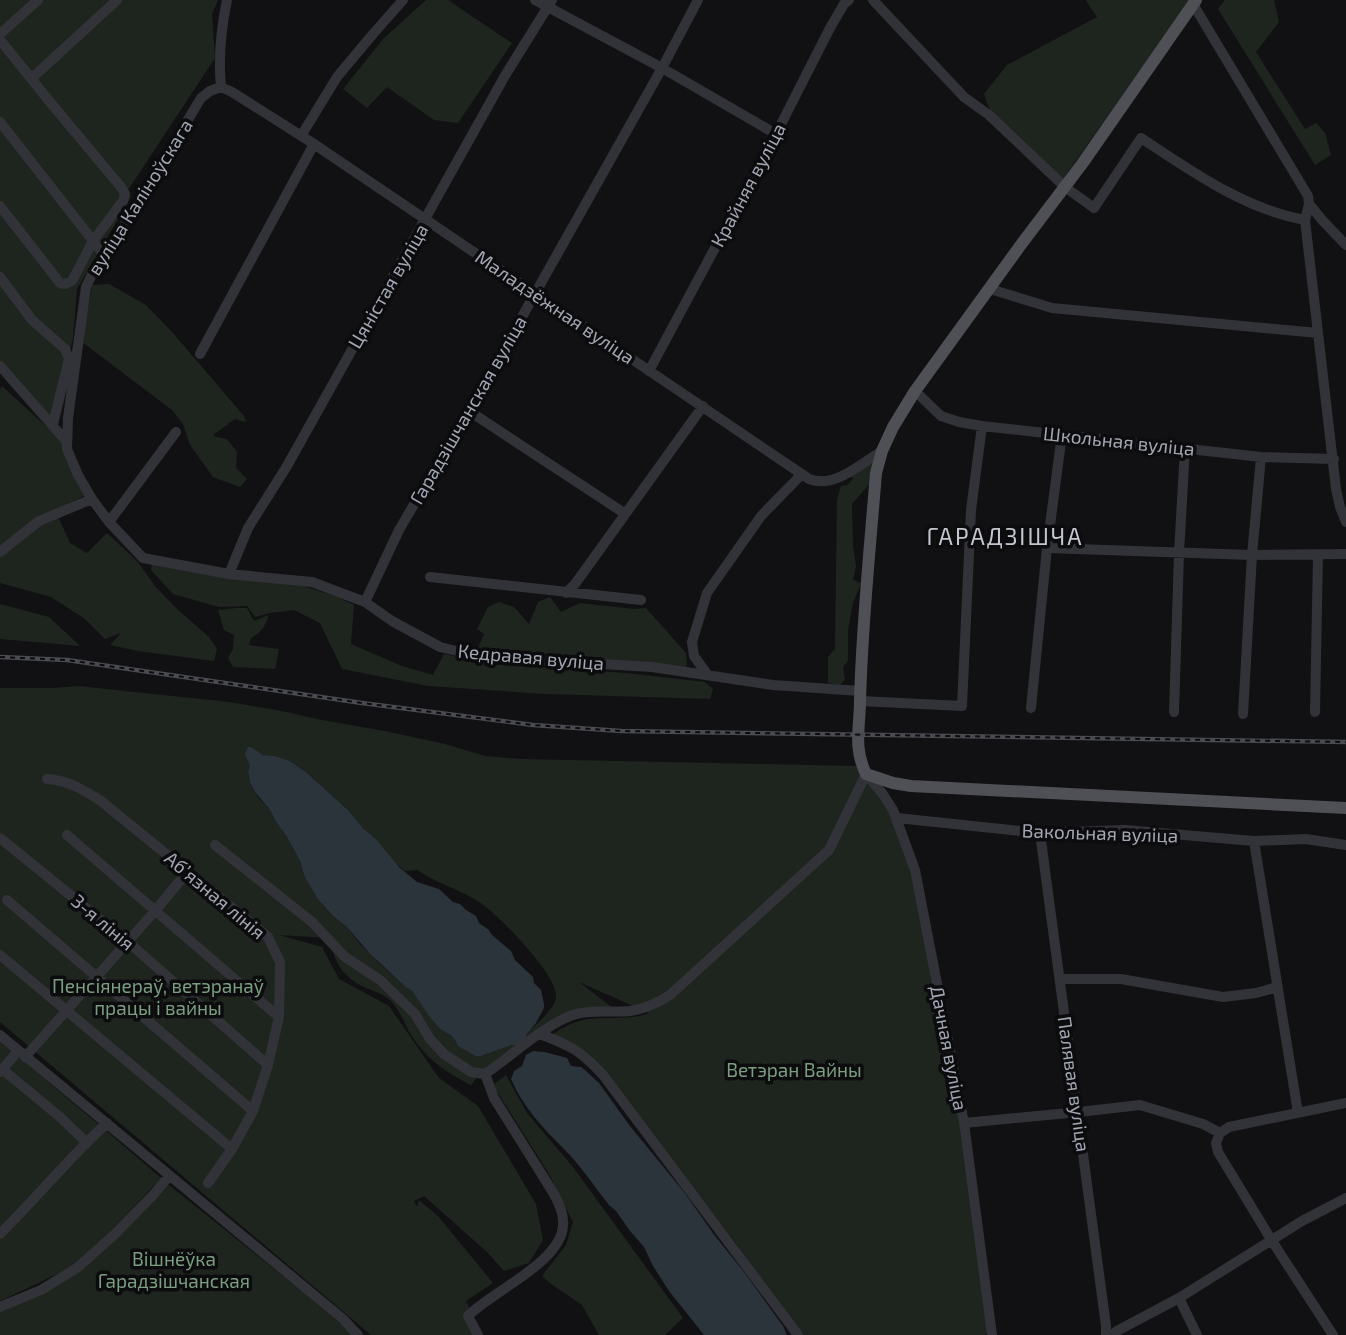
<svg xmlns="http://www.w3.org/2000/svg" width="1346" height="1335" font-family="'Exo 2',sans-serif">
<style>
.green{fill:#1e251f}
.water{fill:#2b333b}
.lines{fill:none;stroke-linecap:round;stroke-linejoin:round}
.minor{stroke:#323338;stroke-width:10}
.major{stroke:#4e5056;stroke-width:12}
.rail-casing{stroke:#494b51;stroke-width:4.5}
.rail{stroke:#0c0c0e;stroke-width:2;stroke-dasharray:5;stroke-linecap:butt}
.labels{text-anchor:middle;stroke-width:7;stroke-linejoin:round;paint-order:stroke}
.street-label{font-size:19px;fill:#a3a7b3;stroke:#0c0c0e}
.park-label{font-size:19px;fill:#7a9e7f;stroke:#0c0c0e}
.quarter-label{font-size:23px;letter-spacing:2px;fill:#c4c6cf;stroke:#0c0c0e}
</style>
<rect width="100%" height="100%" fill="#111113"/>
<path class="green" d="M0,0H218L212,14L215,58L128,190L102,156L131,197L77,289L73,338L53,424L0,364Z
M426,0H448L512,43L458,123L434,120L387,87L367,108L343,89L383,39Z
M1087,0H1190L1063,179L991,113L984,94L1007,65L1097,17L1086,1Z
M1225,0H1274L1279,22L1256,52L1305,129L1316,123L1325,133L1331,155L1315,165L1218,9Z
M109,284L146,305L173,333L244,416L246,422L235,419L213,435L216,437L227,439L237,452L236,468L247,479L240,487L213,477L190,445L183,424L172,410L82,342L92,285Z
M2,386L62,441L67,462L86,495L55,510L70,543L87,553L107,533L137,561L155,586L177,609L209,637L217,649L214,661L138,651L110,645L121,633L105,639L85,619L51,597L0,583V389Z
M874,460L871,482L852,504L853,547L856,566L853,580L861,583L853,603L848,630V661L843,667L845,680L840,685L828,683V657L835,649L837,499L841,486L847,485L853,479L851,475Z
M152,563L227,578L303,586L335,596L354,605L351,644L402,666L433,675L444,654L491,664L626,673L705,682L713,689L710,699L547,694L428,686L342,669L320,623L294,610L270,613L255,617L247,606L219,607L173,594L151,570Z
M550,597L561,612L580,603L634,609L646,608L686,653L687,667L477,650L484,634L477,629L488,607L499,602L514,607L529,624L538,602Z
M0,604L49,617L80,646L0,639Z
M236,608H247L254,621L269,615C265,626 262,632 251,638L249,645L279,649L275,669L233,667L228,658L233,649L234,635L224,630L218,610Z
M78,686L229,702L277,710L322,720L385,731L445,744L485,756L521,759L856,766L893,816L908,861L954,1087L987,1333L985,1335H801L736,1243L597,1065L555,1043L543,1040C557,1032 571,1021 588,1019C608,1016 630,1021 649,1013L579,982L613,1008H589L526,1039V1035C534,1025 555,1010 556,997C559,976 498,914 479,902C459,889 436,883 417,870L405,871L395,863L377,840L363,828L348,810L306,772L290,761L275,756L263,755L257,752L248,771L250,784L258,797L270,810L276,822L287,837L300,861L305,878L325,907L333,916L347,927L361,945L382,966L412,991L440,1029L452,1036L455,1042L466,1051L475,1056H481L512,1045H517L479,1075L471,1085C444,1071 426,1059 410,1033C404,1023 399,1008 390,1000C383,994 374,991 366,988C342,977 335,963 329,938L279,935L322,947L339,979L389,1006L439,1078L478,1106L536,1204L543,1240L529,1263L504,1271L487,1252L424,1196L414,1201L417,1207L419,1200L438,1216L493,1283L466,1301L483,1335H371L0,1022V688H53Z
M0,1039C52,1087 108,1131 161,1178L104,1239L72,1267L0,1301Z
M506,1075L527,1113L573,1167L683,1318L665,1335H599L582,1305L551,1284L542,1276L566,1245L573,1222L549,1174L493,1085Z
M169,1185L303,1292L354,1335H0V1309L50,1287L161,1188Z"/>
<path class="water" d="M248,747H251L263,755L275,756L290,761L306,772L348,810L363,828L377,840L399,867L417,882L439,889L453,902L460,904L466,910L476,916L479,923L489,930L491,934L511,951L515,960L533,977L534,983L541,990L544,1004V1008L536,1023L526,1035V1039L517,1045H512L481,1056H475L458,1046L452,1036L440,1029L430,1017L412,991L406,987L370,954L347,927L333,916L318,899L305,878L300,861L287,837L276,822L270,810L255,792L250,783L248,771L250,766L245,754Z
M533,1051L545,1052L567,1058L571,1066L581,1067L585,1070L599,1083L630,1126L684,1192L715,1236L744,1272L783,1326L787,1335H704L669,1291L653,1266L644,1247L630,1231L616,1211L609,1205C594,1186 581,1166 564,1149C543,1128 523,1107 511,1079L514,1071L522,1066L526,1055Z"/>
<g class="lines">
<path class="minor" d="M227,0C221,29 218,57 221,87L210,91L201,98L134,210L93,272L86,287L68,418L67,449L78,475L92,499L109,522L143,558L229,574L312,582L365,602L392,621L440,647L465,653L500,658L652,667L773,685L860,691
M535,0L662,68L776,134
M873,0L964,97L989,115L1065,187L1094,208L1141,138C1193,172 1244,209 1305,220
M1193,4L1308,196L1309,204L1305,220L1336,489L1340,507L1346,522
M0,34L38,0
M0,40L50,102L121,187L125,194L123,201L93,241L72,281L65,284L60,283L0,206
M32,78L117,0
M221,87L232,92L314,144L809,479C835,489 860,464 882,451
M0,122L105,256
M301,136L337,77L373,34L403,0
M1309,204L1323,221L1346,245
M0,277L32,320L65,349L69,359L53,424
M990,289L1052,308L1318,333
M200,354L314,144
M0,366L67,442
M649,371L776,134L830,28L844,4L849,0
M915,391L941,416L959,422L982,426L1261,457L1334,459
M469,411L624,513
M109,522L176,432
M1047,548L1252,555L1346,554
M0,552L39,521L92,499
M229,574L248,528L287,466L506,74L552,0
M430,577L641,600
M566,593L575,584L703,406
M365,602L399,530L469,411L662,68L698,0
M707,674L694,656L692,642L707,593L761,516L802,474
M860,701L962,706L971,510L982,426
M1031,708L1047,548L1062,434
M1174,712L1179,553L1185,448
M1315,712L1318,555
M1243,714L1252,555L1261,457
M47,779C67,780 84,790 101,801L268,937L280,962L279,1017L268,1065L253,1111L232,1149L208,1183
M897,818L1040,833L1125,830L1254,841L1306,839L1346,845
M1040,833L1106,1326V1335
M67,835L279,1017
M0,838L128,942L268,1065
M1254,841L1298,1113
M215,845L312,922L345,957L380,980L415,1014L430,1039L444,1054L471,1072L485,1074
M7,900L253,1111
M0,955L232,1149
M1060,979H1121L1223,997L1256,993L1277,987
M540,1034C571,1046 580,1050 603,1075L798,1335
M0,1035L343,1319L358,1335
M25,1057L155,911L188,871
M2,1069L60,1117L86,1142
M0,1072L18,1051
M964,1123L1079,1112L1140,1105L1203,1124L1220,1133L1229,1127L1346,1103
M1220,1133L1216,1143L1218,1152L1272,1241L1333,1335
M0,1234C36,1198 69,1158 107,1123
M1179,1298L1197,1335
M0,1307L41,1290L77,1268L115,1234L154,1194L169,1176
M478,1335L468,1316C491,1292 562,1262 563,1225C564,1214 559,1204 554,1194L494,1098L485,1074C512,1056 546,1023 576,1014C594,1009 612,1013 630,1011C644,1009 658,1003 670,995L829,850L866,774L882,793L893,810L915,870L964,1123L992,1335
M1112,1335L1117,1331L1179,1298L1302,1221L1346,1198"/>
<path class="major" d="M1196,0L1082,164L1020,246L915,391L893,427L882,451L876,473C870,548 862,624 860,700C860,728 853,747 866,774L893,783L911,786L1346,808"/>
<defs>
<path id="rail" d="M0,657L67,660L362,703L533,725L621,731L1346,742"/>
</defs>
<use href="#rail" class="rail-casing"/>
<use href="#rail" class="rail"/>
</g>
<g class="labels">
<g class="street-label">
<text transform="translate(748 185) rotate(-62)" y="7">Крайняя вуліца</text>
<text transform="translate(140 197) rotate(-58)" y="7">вуліца Каліноўскага</text>
<text transform="translate(388 286) rotate(-60)" y="7">Цяністая вуліца</text>
<text transform="translate(555 307) rotate(34)" y="7">Маладзёжная вуліца</text>
<text transform="translate(468 410) rotate(-60)" y="7">Гарадзішчанская вуліца</text>
<text transform="translate(1119 441) rotate(6)" y="7">Школьная вуліца</text>
<text transform="translate(531 657) rotate(5)" y="7">Кедравая вуліца</text>
<text transform="translate(1100 833) rotate(2)" y="7">Вакольная вуліца</text>
<text transform="translate(215 895) rotate(40)" y="7">Абʼязная лінія</text>
<text transform="translate(103 922) rotate(40)" y="7">3-я лінія</text>
<text transform="translate(949 1048) rotate(79)" y="7">Дачная вуліца</text>
<text transform="translate(1074 1084) rotate(82)" y="7">Палявая вуліца</text>
</g>
<g class="park-label">
<text x="158" y="993">Пенсіянераў, ветэранаў<tspan x="158" dy="22">працы і вайны</tspan></text>
<text x="794" y="1077">Ветэран Вайны</text>
<text x="174" y="1266">Вішнёўка<tspan x="174" dy="22">Гарадзішчанская</tspan></text>
</g>
<g class="quarter-label">
<text x="1005" y="545">ГАРАДЗІШЧА</text>
</g>
</g>
</svg>
